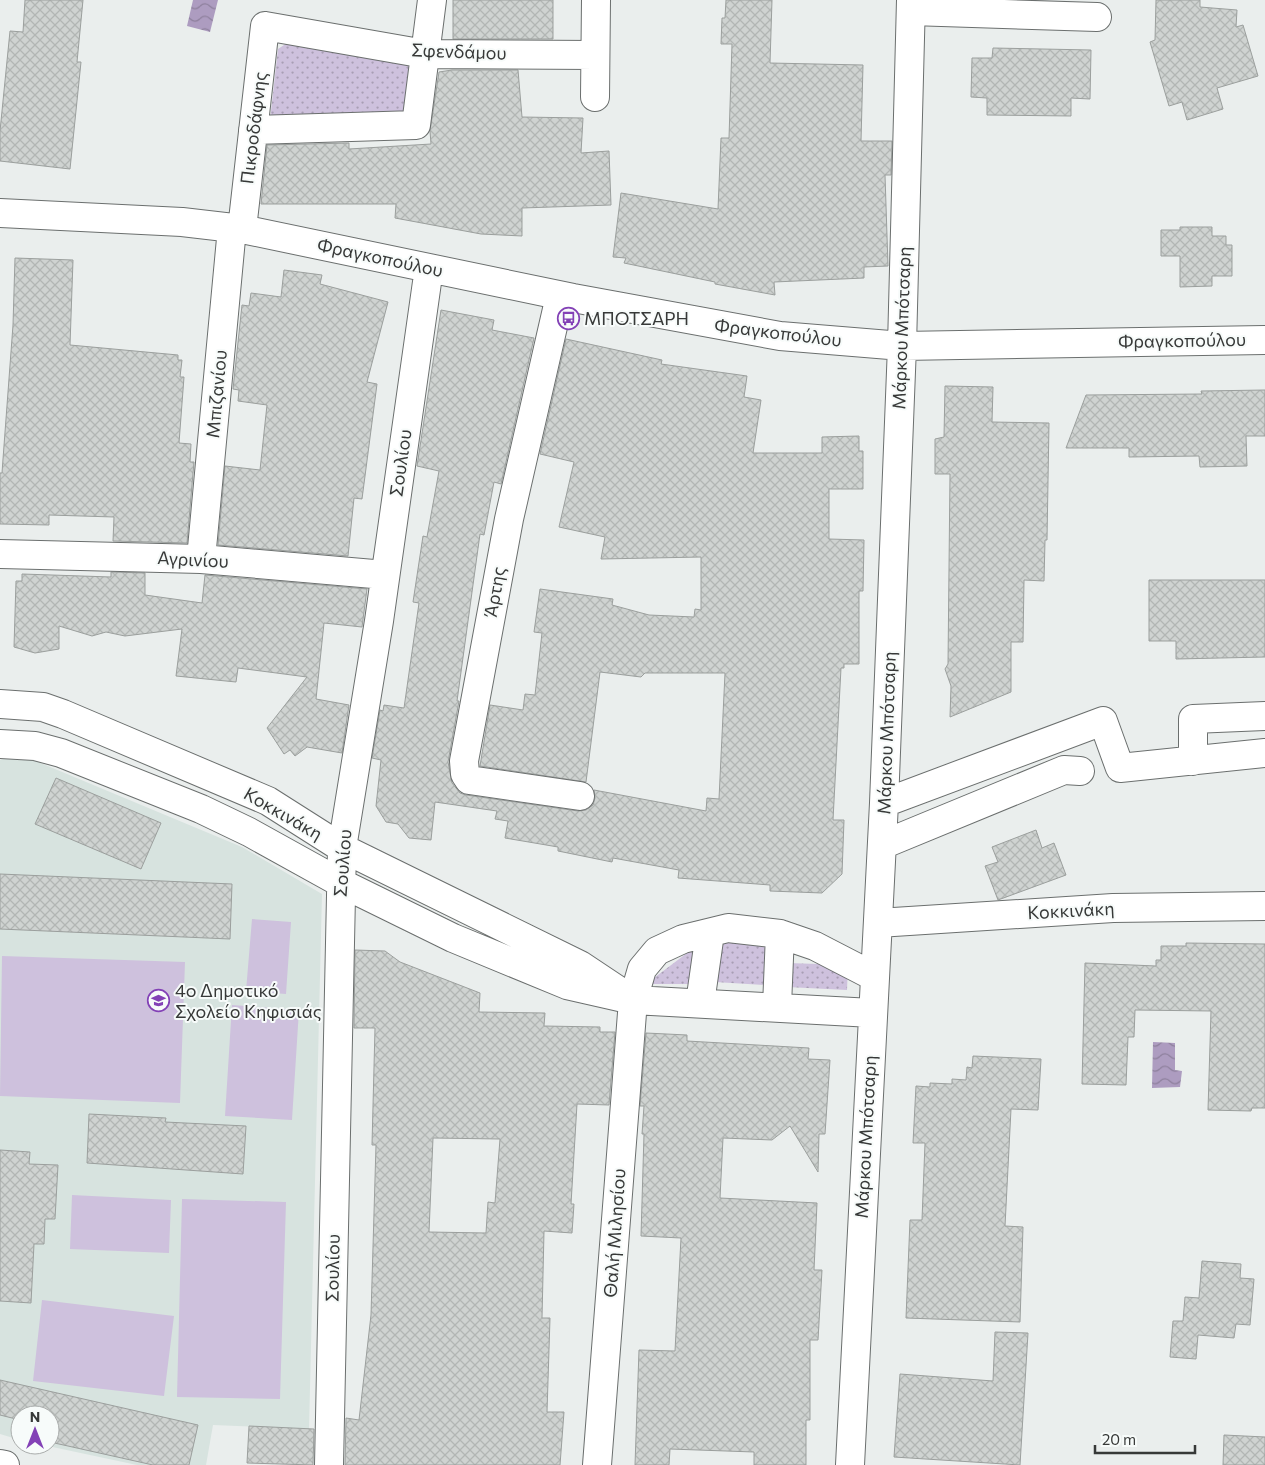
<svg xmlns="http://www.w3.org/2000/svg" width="1265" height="1465" font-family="Commissioner,sans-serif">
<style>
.built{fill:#d7e3df}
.park{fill:url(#park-dots)}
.pitch{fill:#cec1dd}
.water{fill:url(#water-waves)}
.building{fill:url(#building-cross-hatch);stroke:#9b9f9d;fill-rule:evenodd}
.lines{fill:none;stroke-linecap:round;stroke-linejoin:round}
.minor-casing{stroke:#6b6f6e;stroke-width:30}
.minor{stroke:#fff;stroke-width:28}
.labels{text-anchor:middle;stroke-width:4;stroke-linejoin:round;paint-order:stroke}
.street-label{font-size:18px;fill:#373938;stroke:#f7fbfa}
.poi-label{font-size:18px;fill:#373938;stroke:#f7fbfa;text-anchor:start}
</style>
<defs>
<pattern id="park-dots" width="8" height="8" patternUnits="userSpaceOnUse" patternTransform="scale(1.25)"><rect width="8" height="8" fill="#cec1dd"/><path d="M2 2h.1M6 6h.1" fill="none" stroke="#a89eb4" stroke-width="1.8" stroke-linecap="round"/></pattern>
<pattern id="water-waves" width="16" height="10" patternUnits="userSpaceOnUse" patternTransform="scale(1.25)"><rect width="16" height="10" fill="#ad9cc0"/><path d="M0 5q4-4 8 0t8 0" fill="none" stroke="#8e809d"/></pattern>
<pattern id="building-cross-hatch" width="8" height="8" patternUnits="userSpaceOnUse" patternTransform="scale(1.25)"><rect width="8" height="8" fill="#cfd3d1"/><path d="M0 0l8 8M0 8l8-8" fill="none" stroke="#b2b6b4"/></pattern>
</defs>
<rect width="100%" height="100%" fill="#eaeeed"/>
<path class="built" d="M19,754L242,847L322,894L309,1429L213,1425L206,1465H137L43,1445H50V1415H20V1440L0,1434V760Z"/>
<path class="park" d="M287,43L414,63L409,114L270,120L278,49Z
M717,942L768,945L765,985L715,982Z
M695,947L691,984H646Z
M788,963L848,965L847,990L787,987Z"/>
<path class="pitch" d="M252,919L291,922L286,994L246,991Z
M2,956L185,962L180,1103L0,1096Z
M232,1005L299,1010L292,1120L225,1116Z
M72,1195L171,1200L169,1253L70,1249Z
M182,1199L286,1202L280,1399L177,1397Z
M42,1300L174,1316L164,1396L33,1381Z"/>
<path class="water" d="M193,0H218L210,32L187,26Z
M1153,1042L1175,1043V1070L1182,1071L1180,1087L1152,1088Z"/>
<path class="building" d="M25,0H83L77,62H81L70,169L0,161V131L10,31L23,32Z
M453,0H553V39H453Z
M726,0H772L770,63L863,65L861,141H892L891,175H885L888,266L864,267V278L774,282L775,295L715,284V282L624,263L626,258L613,257L621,193L718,209L721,138H729L732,44H721L722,18H725Z
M1156,0H1200V7L1237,10L1236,27L1243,25L1258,76L1217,88L1223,109L1187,120L1182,102L1169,106L1150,42L1155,40Z
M993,48L1091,50L1090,99L1071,98V116L987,115V98L971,97L972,58H992Z
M452,70H518L522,117L583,118L581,153L609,151L611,205L522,208V236L481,234L395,218L396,204H261L267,145L349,143V149L431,144L430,131L439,72Z
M1180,227H1212V236H1226V245H1232V276H1212V286L1180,287V256H1161V230H1180Z
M15,258L73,260L70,345L178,355V360H182L180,377H184L179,443L191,444L190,462H194L187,543L113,541L114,517L49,515V525L0,524V473H2L3,459L13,325Z
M284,270L322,275L320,284L388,302L367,382L377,384L362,499L354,498L348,556L218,545L225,466L260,470L267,405L238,401L239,390L233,389L242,305L249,306L251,293L281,297Z
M441,310L494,320L492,330L534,338L501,484L494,482L484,535L480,534L457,701H459L448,762L452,783L460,793L466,795L578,811L586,810L593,805L595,798L594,790L706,811L707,798L719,799L725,673H645L641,677L600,672L586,782L480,766L490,705L523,710L525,694L535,695L542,633L534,632L540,589L613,599L612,605L649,615L694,617L695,609L701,610V557L601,559L605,537L559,527L574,462L540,454L566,339L662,360L661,364L747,376L744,397L761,400L753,453H822V437L859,436V451H863V489H829V539L864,540L863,591H859V664H844V668H841L833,820H844L842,874L822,893L770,891V885L678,878L679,870L613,858L612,862L558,851V847L505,838L508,821L495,819L497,811L435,802L431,840L409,838L398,824L386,822L376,806L381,760L372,758L380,710L383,711L384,705L404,708L419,603L413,602L423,536L427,537L439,471L417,466Z
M945,386L993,387L992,422L1049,423L1047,540H1045L1044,581L1024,580L1023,642H1011V692L950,717L951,686L945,669L948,664L950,474H935V439L944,437Z
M1265,390V436H1246L1247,466L1200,467L1199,456L1129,457V448H1066L1086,395L1202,394L1201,391Z
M111,572L145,573V595L202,603L205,575L367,589L362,627L324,623L316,699L349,705L342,753L307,747L295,756L290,750L284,754L267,728L307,677L238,668L236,682L176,676L182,629L125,636L106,632L92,636L59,626V649L35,653L14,647L16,581H22V574L111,577Z
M1149,580H1265V657L1176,659V641H1149Z
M56,778L161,823L141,869L35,824Z
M1036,830L1042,848L1054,843L1066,875L998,900L985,866L998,862L992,847Z
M0,874L232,884L230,939L0,929Z
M1186,943L1265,944V1108H1252L1251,1111L1208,1110L1211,1011L1135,1010L1134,1037H1128L1126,1085L1082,1084L1085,963L1156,966V960H1161V946H1186Z
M355,950L385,951L400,962L480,993L479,1012L545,1013L544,1026L600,1027V1032H615L609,1105L577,1104L571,1204H574L572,1233L544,1231L542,1318H550L547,1412H564L560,1465H345L346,1418L359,1420L371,1315L376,1145H372L375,1028H354ZM433,1138L500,1139L495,1203L488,1202L486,1233L429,1232Z
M646,1033L687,1035V1041L809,1048L808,1059L830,1060L825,1134H819L818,1172L790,1126L772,1140L723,1138L720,1198L817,1203L814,1270H822L818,1340H810V1420H806V1465H754V1452L670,1449L669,1465H635L639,1350L675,1351L681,1238L641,1236L644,1134H642L644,1106H640Z
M973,1056L1041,1059L1038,1110L1011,1109L1005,1226L1023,1227L1020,1322L906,1318L910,1220H922L925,1143H913L916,1086L930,1087V1083L952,1084V1079L966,1080L967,1067L972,1068Z
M89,1114L166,1118L165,1122L246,1126L243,1174L87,1163Z
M0,1150L30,1152L29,1164L58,1165L55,1219H45L44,1244H34L31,1303L0,1301Z
M1202,1261L1241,1264L1240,1278L1254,1279L1250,1325L1236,1324L1234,1338L1198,1335L1196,1359L1170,1357L1173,1321H1183L1185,1297L1199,1298Z
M995,1332L1028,1333L1020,1465L894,1457L900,1374L993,1381Z
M0,1380L198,1425L189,1465H153L50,1442V1415H20V1420L0,1415Z
M249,1426L314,1429L313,1465L247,1463Z
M1224,1435L1265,1437V1465H1223Z"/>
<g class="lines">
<defs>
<path id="minor" d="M911,11L1097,17
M595,97L596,0
M253,130L416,125L432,0
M0,213L182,222L242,229L573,298L780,336L902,346L1265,340
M242,229L265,26L425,54L595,55
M560,296L509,519L464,761L465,774L469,780L580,796
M0,554L201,559L385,575
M201,559L232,228
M0,704L43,707L63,714L268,801L342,848L580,965L619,991
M0,744L35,746L61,753L201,809L249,832L341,883L453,938L567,985L633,1000L872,1013
M1193,761V719L1265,716
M884,803L1103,721L1120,768L1265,753
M882,845L1064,770L1080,771
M878,923L1113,908L1265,906
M700,1003L710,933
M777,1006L780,934
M0,1464L5,1465
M329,1465L342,848L379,621L429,268
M597,1465L633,1000L642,969L657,951L683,939L728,928L780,934L815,946L875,977
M850,1465L884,803L902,346L911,0"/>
</defs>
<use href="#minor" class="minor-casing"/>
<use href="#minor" class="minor"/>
</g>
<defs>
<symbol id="bus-ring" viewBox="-11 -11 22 22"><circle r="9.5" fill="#f7fbfa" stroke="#8341b6" stroke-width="1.5"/><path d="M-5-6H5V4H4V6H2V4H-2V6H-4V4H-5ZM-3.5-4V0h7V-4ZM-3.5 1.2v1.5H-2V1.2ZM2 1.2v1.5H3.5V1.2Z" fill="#8341b6"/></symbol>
<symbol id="school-ring" viewBox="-11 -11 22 22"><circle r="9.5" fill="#f7fbfa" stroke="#8341b6" stroke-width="1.5"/><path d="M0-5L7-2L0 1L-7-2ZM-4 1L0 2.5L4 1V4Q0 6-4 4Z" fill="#8341b6"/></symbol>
</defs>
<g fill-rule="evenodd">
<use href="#bus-ring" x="556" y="306" width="25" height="25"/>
<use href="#school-ring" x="146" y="988" width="25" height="25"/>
</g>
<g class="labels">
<g class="street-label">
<text transform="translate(459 52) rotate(2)" y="6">Σφενδάμου</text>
<text transform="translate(254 128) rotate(-83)" y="6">Πικροδάφνης</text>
<text transform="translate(380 258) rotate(12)" y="6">Φραγκοπούλου</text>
<text transform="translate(902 328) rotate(-88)" y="6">Μάρκου Μπότσαρη</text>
<text transform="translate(778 333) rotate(7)" y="6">Φραγκοπούλου</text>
<text transform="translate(1182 341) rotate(-1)" y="6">Φραγκοπούλου</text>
<text transform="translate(217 394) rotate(-85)" y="6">Μπιζανίου</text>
<text transform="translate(401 463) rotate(-82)" y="6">Σουλίου</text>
<text transform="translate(193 560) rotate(3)" y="6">Αγρινίου</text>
<text transform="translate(495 592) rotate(-80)" y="6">Άρτης</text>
<text transform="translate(887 733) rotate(-88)" y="6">Μάρκου Μπότσαρη</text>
<text transform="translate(283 814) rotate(30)" y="6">Κοκκινάκη</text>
<text transform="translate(343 863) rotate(-86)" y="6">Σουλίου</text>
<text transform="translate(1071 911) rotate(-3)" y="6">Κοκκινάκη</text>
<text transform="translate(866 1137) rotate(-87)" y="6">Μάρκου Μπότσαρη</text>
<text transform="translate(615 1233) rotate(-86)" y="6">Θαλή Μιλησίου</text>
<text transform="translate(333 1268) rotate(-89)" y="6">Σουλίου</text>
</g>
<g class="poi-label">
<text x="584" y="325">ΜΠΟΤΣΑΡΗ</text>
<text x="175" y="997">4ο Δημοτικό<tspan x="175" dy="21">Σχολείο Κηφισιάς</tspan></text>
</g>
</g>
<g transform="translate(35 1430)"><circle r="24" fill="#f7fbfa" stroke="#aaadac"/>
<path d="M0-4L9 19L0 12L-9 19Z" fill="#8341b6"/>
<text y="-8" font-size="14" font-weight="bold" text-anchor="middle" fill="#373938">N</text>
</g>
<path d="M1095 1445v8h100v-8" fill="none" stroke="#373938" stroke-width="2.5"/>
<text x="1102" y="1445" font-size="15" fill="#373938" stroke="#f7fbfa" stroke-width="4" paint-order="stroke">20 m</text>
</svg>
